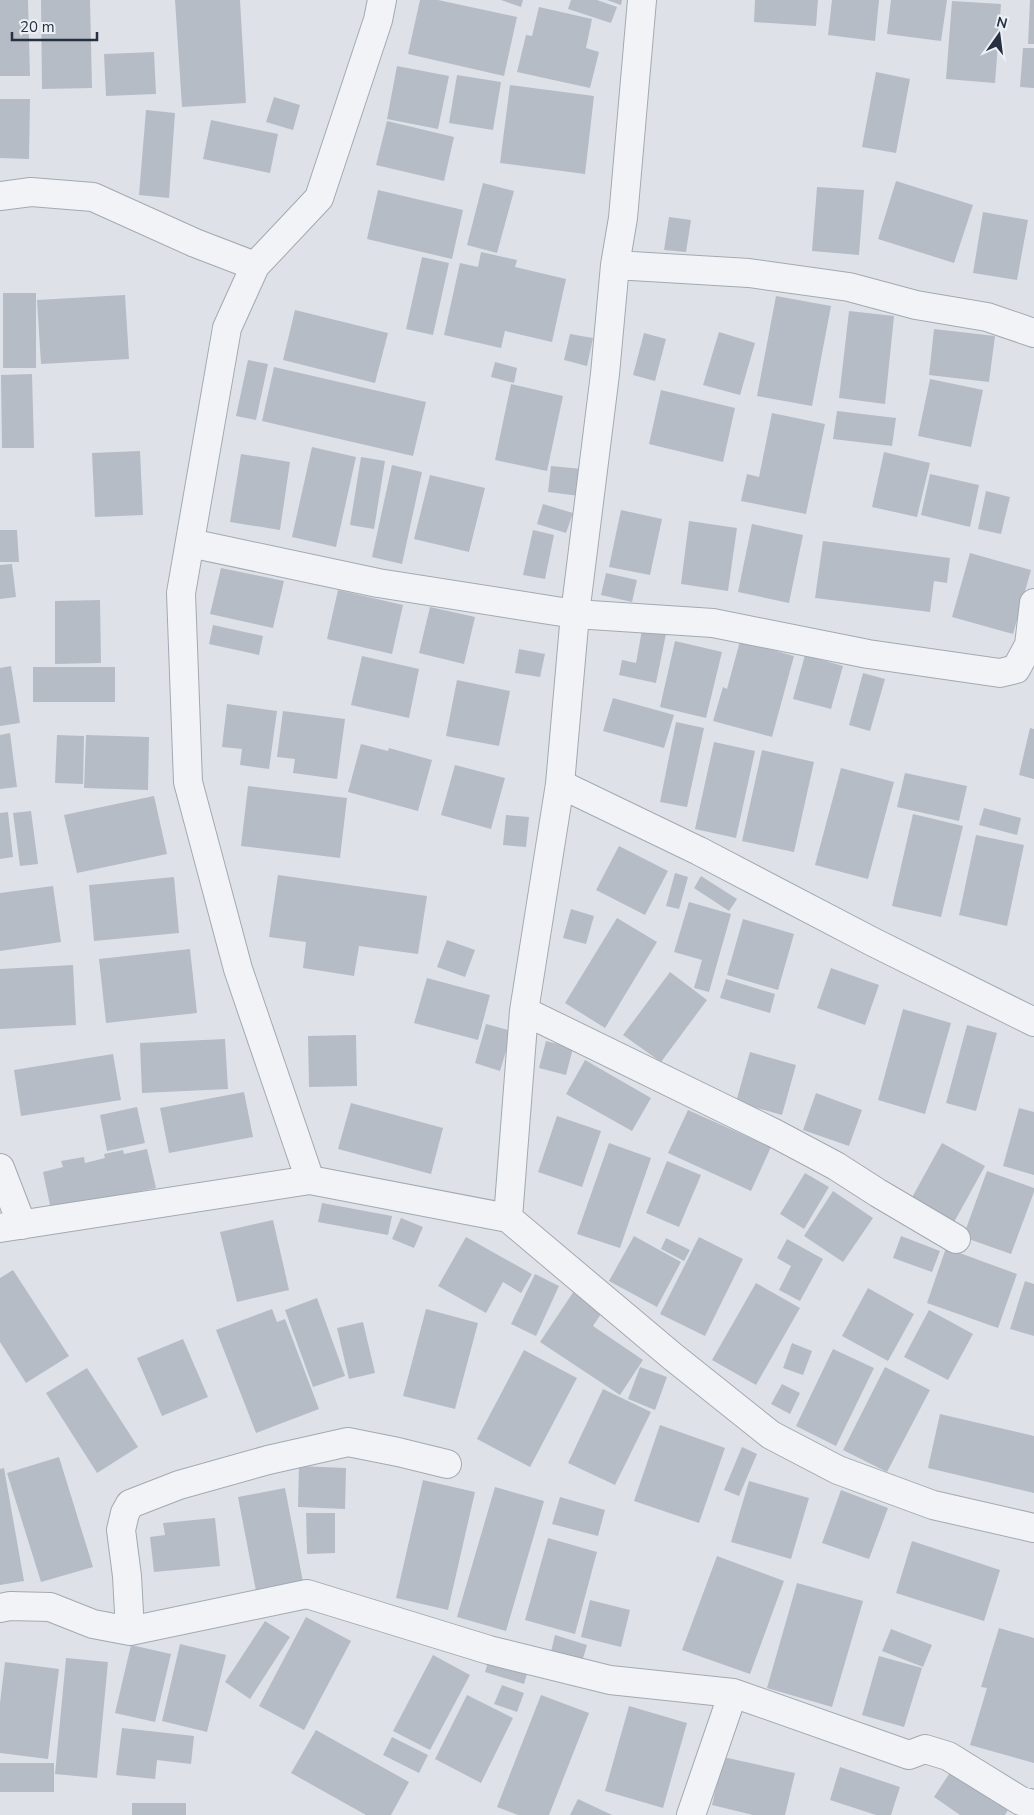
<svg xmlns="http://www.w3.org/2000/svg" width="1034" height="1815" font-family="'Nunito Sans',sans-serif">
<style>
.building{fill:#b5bcc5}
.lines{fill:none;stroke-linecap:round;stroke-linejoin:round}
.minor-casing{stroke:#a3a9b2;stroke-width:30}
.minor{stroke:#f1f3f7;stroke-width:28}
</style>
<rect width="100%" height="100%" fill="#dee2e8"/>
<path class="building" d="M0,0H28L30,76H0Z
M41,0H90L92,88L42,89Z
M175,0H240L246,103L182,107Z
M420,0H438L517,17L504,76L408,54Z
M501,0H523L521,7Z
M571,0H597L617,7L611,23L568,9Z
M607,0H622L621,5Z
M755,0H818L816,26L754,22Z
M832,0H879L875,41L828,35Z
M891,0H947L941,41L887,34Z
M1030,0H1034V44H1028Z
M952,1L1001,4L995,83L946,79Z
M539,7L592,19L586,48L599,52L590,88L517,72L526,35L532,36Z
M1023,48H1034V88L1020,87Z
M154,52L156,94L106,96L104,54Z
M397,66L449,76L438,129L387,119Z
M876,72L910,79L896,153L862,147Z
M457,75L501,82L493,130L449,123Z
M510,85L594,96L585,174L500,163Z
M274,97L300,105L293,130L266,122Z
M0,99H30L29,159L0,158Z
M146,110L175,113L169,198L139,195Z
M211,120L278,134L270,173L203,159Z
M387,121L454,137L444,181L376,165Z
M896,181L973,205L954,263L878,239Z
M483,183L514,191L497,253L467,245Z
M817,187L864,190L859,255L812,251Z
M378,190L463,210L452,259L367,239Z
M983,212L1028,220L1017,280L973,273Z
M669,217L691,220L686,252L664,250Z
M481,252L517,260L515,267L566,279L552,342L505,331L501,348L444,335L460,263L478,267Z
M422,257L449,263L433,335L406,329Z
M3,293H36V368H3Z
M125,295L129,359L41,364L37,300Z
M776,296L831,306L812,406L757,396Z
M295,310L388,333L375,383L283,360Z
M849,311L894,316L885,404L839,398Z
M934,329L995,336L989,382L929,375Z
M719,332L755,343L740,395L703,385Z
M644,333L666,339L655,381L633,375Z
M570,334L593,338L587,366L564,360Z
M248,360L268,364L256,420L236,416Z
M495,362L517,368L514,383L491,377Z
M274,367L426,402L413,456L262,421Z
M32,374L34,448H2L1,375Z
M930,379L983,390L971,447L918,436Z
M511,384L563,396L547,471L495,460Z
M661,390L735,408L723,462L649,444Z
M837,411L896,418L892,446L833,439Z
M772,413L825,424L806,514L741,501L747,474L759,477Z
M312,447L356,457L336,547L292,537Z
M140,451L143,515L95,517L92,453Z
M884,452L930,463L917,517L872,507Z
M241,454L290,462L280,530L230,522Z
M361,457L385,461L374,529L350,525Z
M392,465L422,472L402,564L372,557Z
M551,466L582,469L579,496L548,492Z
M930,474L979,485L970,527L921,515Z
M430,475L485,488L469,552L414,539Z
M986,491L1010,497L1001,534L978,529Z
M543,504L573,513L566,533L537,524Z
M621,510L662,519L650,575L609,567Z
M689,521L737,528L728,591L681,584Z
M752,524L803,535L789,603L738,592Z
M0,530H17L19,562H0Z
M533,530L554,535L545,579L523,575Z
M823,541L950,558L947,583L934,581L930,612L815,598Z
M970,553L1031,570L1013,634L952,617Z
M12,564L16,597L0,599V565Z
M221,568L284,581L273,628L210,614Z
M606,573L637,580L632,602L601,595Z
M338,590L403,605L392,654L327,639Z
M100,600L101,663L55,664V601Z
M430,607L475,617L464,664L419,653Z
M213,625L263,636L259,655L209,644Z
M642,630L666,634L656,683L619,675L622,660L636,663Z
M675,641L722,652L706,718L660,707Z
M740,641L794,656L772,737L713,721L723,687L727,689Z
M519,649L545,654L540,677L515,673Z
M805,655L843,666L831,709L793,699Z
M362,656L419,669L409,718L351,705Z
M11,666L20,723L0,726V668Z
M33,667H115V702H33Z
M863,673L885,679L870,731L849,725Z
M457,680L510,691L499,746L446,736Z
M613,698L674,715L664,748L603,731Z
M227,704L277,711L269,769L240,765L242,749L222,747Z
M283,711L345,719L337,779L293,773L295,759L277,757Z
M676,722L704,728L687,807L660,802Z
M1030,728L1034,729V779L1019,775Z
M10,733L17,787L0,789V735Z
M57,735L84,736L83,784L55,783Z
M86,735L149,737L148,790L84,788Z
M714,742L755,751L736,838L695,829Z
M361,744L388,751L389,748L432,760L418,811L348,792Z
M762,750L814,762L794,852L742,841Z
M455,765L505,778L491,829L441,815Z
M841,768L894,782L868,879L815,865Z
M905,773L967,786L959,821L897,807Z
M248,786L347,798L340,858L241,846Z
M154,796L167,854L77,873L64,815Z
M984,808L1021,818L1017,835L979,825Z
M31,811L38,864L20,866L13,813Z
M8,812L13,857L0,859V813Z
M913,814L963,826L941,917L892,906Z
M506,815L529,817L526,847L503,845Z
M976,835L1024,845L1007,926L959,915Z
M619,846L668,871L645,915L596,890Z
M675,873L688,877L679,909L666,906Z
M278,875L427,896L418,954L359,946L354,976L303,968L306,942L269,937Z
M701,876L737,899L729,911L694,888Z
M174,877L179,933L94,941L89,885Z
M53,886L61,942L0,951V893Z
M689,902L731,914L709,992L694,988L702,960L674,952Z
M571,909L594,916L586,944L563,938Z
M617,918L657,942L605,1028L565,1003Z
M743,919L794,934L778,990L727,975Z
M447,940L475,950L465,977L437,967Z
M190,949L197,1013L106,1023L99,959Z
M73,965L76,1025L0,1029V969Z
M831,968L879,985L865,1025L817,1008Z
M670,972L707,1000L661,1062L623,1035Z
M427,978L490,995L478,1040L414,1023Z
M726,979L775,994L770,1013L720,998Z
M903,1009L951,1023L925,1114L878,1100Z
M486,1024L512,1031L500,1071L475,1063Z
M967,1025L997,1033L976,1111L946,1103Z
M356,1035L357,1086L309,1087L308,1036Z
M225,1039L228,1089L142,1093L140,1043Z
M546,1041L573,1048L566,1075L539,1068Z
M750,1052L796,1065L782,1115L736,1102Z
M113,1054L121,1100L21,1116L14,1070Z
M585,1060L651,1098L632,1131L566,1094Z
M244,1092L253,1137L169,1153L160,1108Z
M816,1093L862,1110L849,1146L803,1130Z
M351,1103L443,1128L431,1174L338,1149Z
M137,1107L145,1143L107,1151L100,1115Z
M1019,1108L1034,1112V1175L1003,1166Z
M688,1110L771,1147L751,1191L668,1153Z
M557,1116L601,1131L582,1187L538,1172Z
M609,1143L651,1158L620,1248L577,1234Z
M942,1143L985,1166L953,1224L910,1201Z
M147,1149L156,1188L51,1210L43,1172L63,1167L61,1161L84,1157L85,1163L105,1158L104,1154L123,1150L124,1154Z
M667,1161L701,1175L679,1227L646,1213Z
M987,1171L1034,1188V1192L1011,1254L963,1237Z
M805,1173L829,1187L804,1229L780,1214Z
M833,1191L873,1218L843,1262L804,1236Z
M322,1203L392,1216L388,1235L318,1222Z
M401,1218L423,1227L414,1248L392,1239Z
M273,1220L289,1290L237,1302L220,1232Z
M634,1236L681,1262L657,1307L609,1281Z
M901,1236L940,1251L932,1272L893,1258Z
M466,1237L532,1274L521,1293L503,1282L486,1313L438,1286Z
M699,1237L743,1259L705,1336L660,1314Z
M666,1238L690,1250L684,1261L661,1249Z
M787,1239L823,1259L800,1301L779,1290L791,1266L777,1258Z
M946,1248L1017,1274L998,1328L927,1303Z
M13,1270L69,1356L26,1383L0,1342V1278Z
M535,1274L559,1286L536,1336L511,1324Z
M1025,1281L1034,1284V1336L1010,1329Z
M756,1283L800,1308L756,1385L712,1360Z
M868,1288L914,1314L888,1361L842,1336Z
M574,1291L603,1311L593,1326L643,1360L620,1395L540,1342Z
M317,1298L345,1376L313,1387L285,1310Z
M272,1309L277,1322L285,1319L319,1409L256,1433L216,1330Z
M426,1309L478,1323L455,1409L403,1396Z
M929,1310L973,1334L948,1380L904,1357Z
M363,1322L375,1373L349,1379L337,1328Z
M183,1339L208,1397L162,1416L137,1358Z
M792,1343L812,1351L803,1375L783,1368Z
M833,1349L874,1368L836,1446L796,1426Z
M524,1350L577,1378L530,1467L477,1439Z
M640,1367L667,1377L655,1410L628,1399Z
M885,1367L930,1390L887,1472L843,1450Z
M87,1368L138,1447L97,1473L46,1393Z
M782,1384L800,1393L790,1414L771,1404Z
M603,1389L651,1412L615,1485L568,1463Z
M940,1414L1034,1436V1493L928,1468Z
M660,1425L725,1448L699,1523L634,1501Z
M742,1447L757,1454L739,1496L724,1490Z
M59,1457L93,1567L41,1582L7,1473Z
M299,1466L346,1468L345,1509L298,1507Z
M4,1468L24,1581L0,1585V1469Z
M423,1480L475,1492L448,1610L396,1598Z
M749,1481L809,1498L791,1559L731,1542Z
M495,1487L544,1501L506,1631L457,1617Z
M285,1488L303,1582L256,1591L238,1497Z
M841,1490L888,1508L869,1559L822,1543Z
M560,1497L605,1510L598,1536L552,1524Z
M306,1513H335V1553L307,1554Z
M215,1518L220,1566L154,1572L150,1537L165,1535L163,1523Z
M548,1538L597,1552L575,1634L525,1620Z
M912,1541L1000,1570L984,1621L896,1593Z
M717,1556L784,1581L750,1674L682,1650Z
M797,1583L863,1601L832,1707L767,1688Z
M590,1600L630,1610L621,1647L581,1637Z
M306,1617L351,1641L304,1730L259,1706Z
M265,1621L290,1637L250,1699L225,1682Z
M999,1628L1034,1638V1763L970,1745L987,1688L981,1687Z
M891,1629L932,1645L923,1667L882,1651Z
M555,1635L587,1645L581,1665L550,1656Z
M180,1644L226,1655L207,1732L162,1721Z
M131,1645L171,1654L155,1722L115,1713Z
M433,1655L470,1675L430,1750L393,1731Z
M490,1656L529,1667L524,1684L485,1672Z
M879,1656L922,1668L904,1727L862,1715Z
M66,1658L108,1662L97,1778L55,1774Z
M5,1662L59,1669L48,1759L0,1753V1703Z
M502,1685L524,1693L517,1712L494,1704Z
M467,1695L513,1718L481,1783L435,1759Z
M541,1695L589,1713L549,1815H518L497,1807Z
M629,1706L687,1723L663,1808L605,1791Z
M122,1728L194,1736L191,1764L157,1760L155,1779L116,1775Z
M316,1730L409,1782L391,1815H366L291,1773Z
M392,1737L428,1755L419,1773L383,1755Z
M723,1757L795,1773L785,1815H753L712,1805Z
M0,1763H54V1792H0Z
M840,1767L900,1787L891,1815H876L830,1800Z
M951,1771L1009,1808L1005,1815H960L934,1797Z
M578,1799L612,1815H570Z
M132,1803H186V1815H132Z"/>
<g class="lines">
<defs>
<path id="minor" d="M0,196L31,192L93,197L195,243L255,266
M615,265L749,273L849,287L916,305L987,317L1034,333
M190,543L378,583L575,614L713,623L868,654L1000,673L1016,669L1029,645L1034,603
M560,784L699,851L873,942L1034,1022
M524,1011L774,1133L836,1166L878,1193L956,1239
M0,1168L22,1225
M310,1180L238,969L188,782L181,593L227,328L255,266L319,198L378,20L382,0
M508,1218L524,1011L560,784L575,614L605,374L615,265L623,218L642,0
M0,1228L310,1180L508,1218L672,1356L771,1435L838,1470L933,1505L1034,1528
M0,1608L10,1606L50,1607L93,1624L130,1631L307,1594L489,1650L610,1680L733,1693L909,1755L925,1749L948,1756L1021,1801L1034,1804
M130,1631L127,1576L121,1530L125,1513L130,1504L179,1485L268,1460L348,1442L398,1452L447,1464
M691,1815L733,1693"/>
</defs>
<use href="#minor" class="minor-casing"/>
<use href="#minor" class="minor"/>
</g>
<g transform="translate(999 35) rotate(14)" stroke="#edf1f6" stroke-width="4" paint-order="stroke">
<path d="M0-4L9 19L0 12L-9 19Z" fill="#263040"/>
<text y="-8" font-size="14" font-weight="bold" text-anchor="middle" fill="#263040">N</text>
</g>
<path d="M12 32v8h85v-8" fill="none" stroke="#263040" stroke-width="2.5"/>
<text x="20" y="32" font-size="15" fill="#263040" stroke="#edf1f6" stroke-width="4" paint-order="stroke">20 m</text>
</svg>
